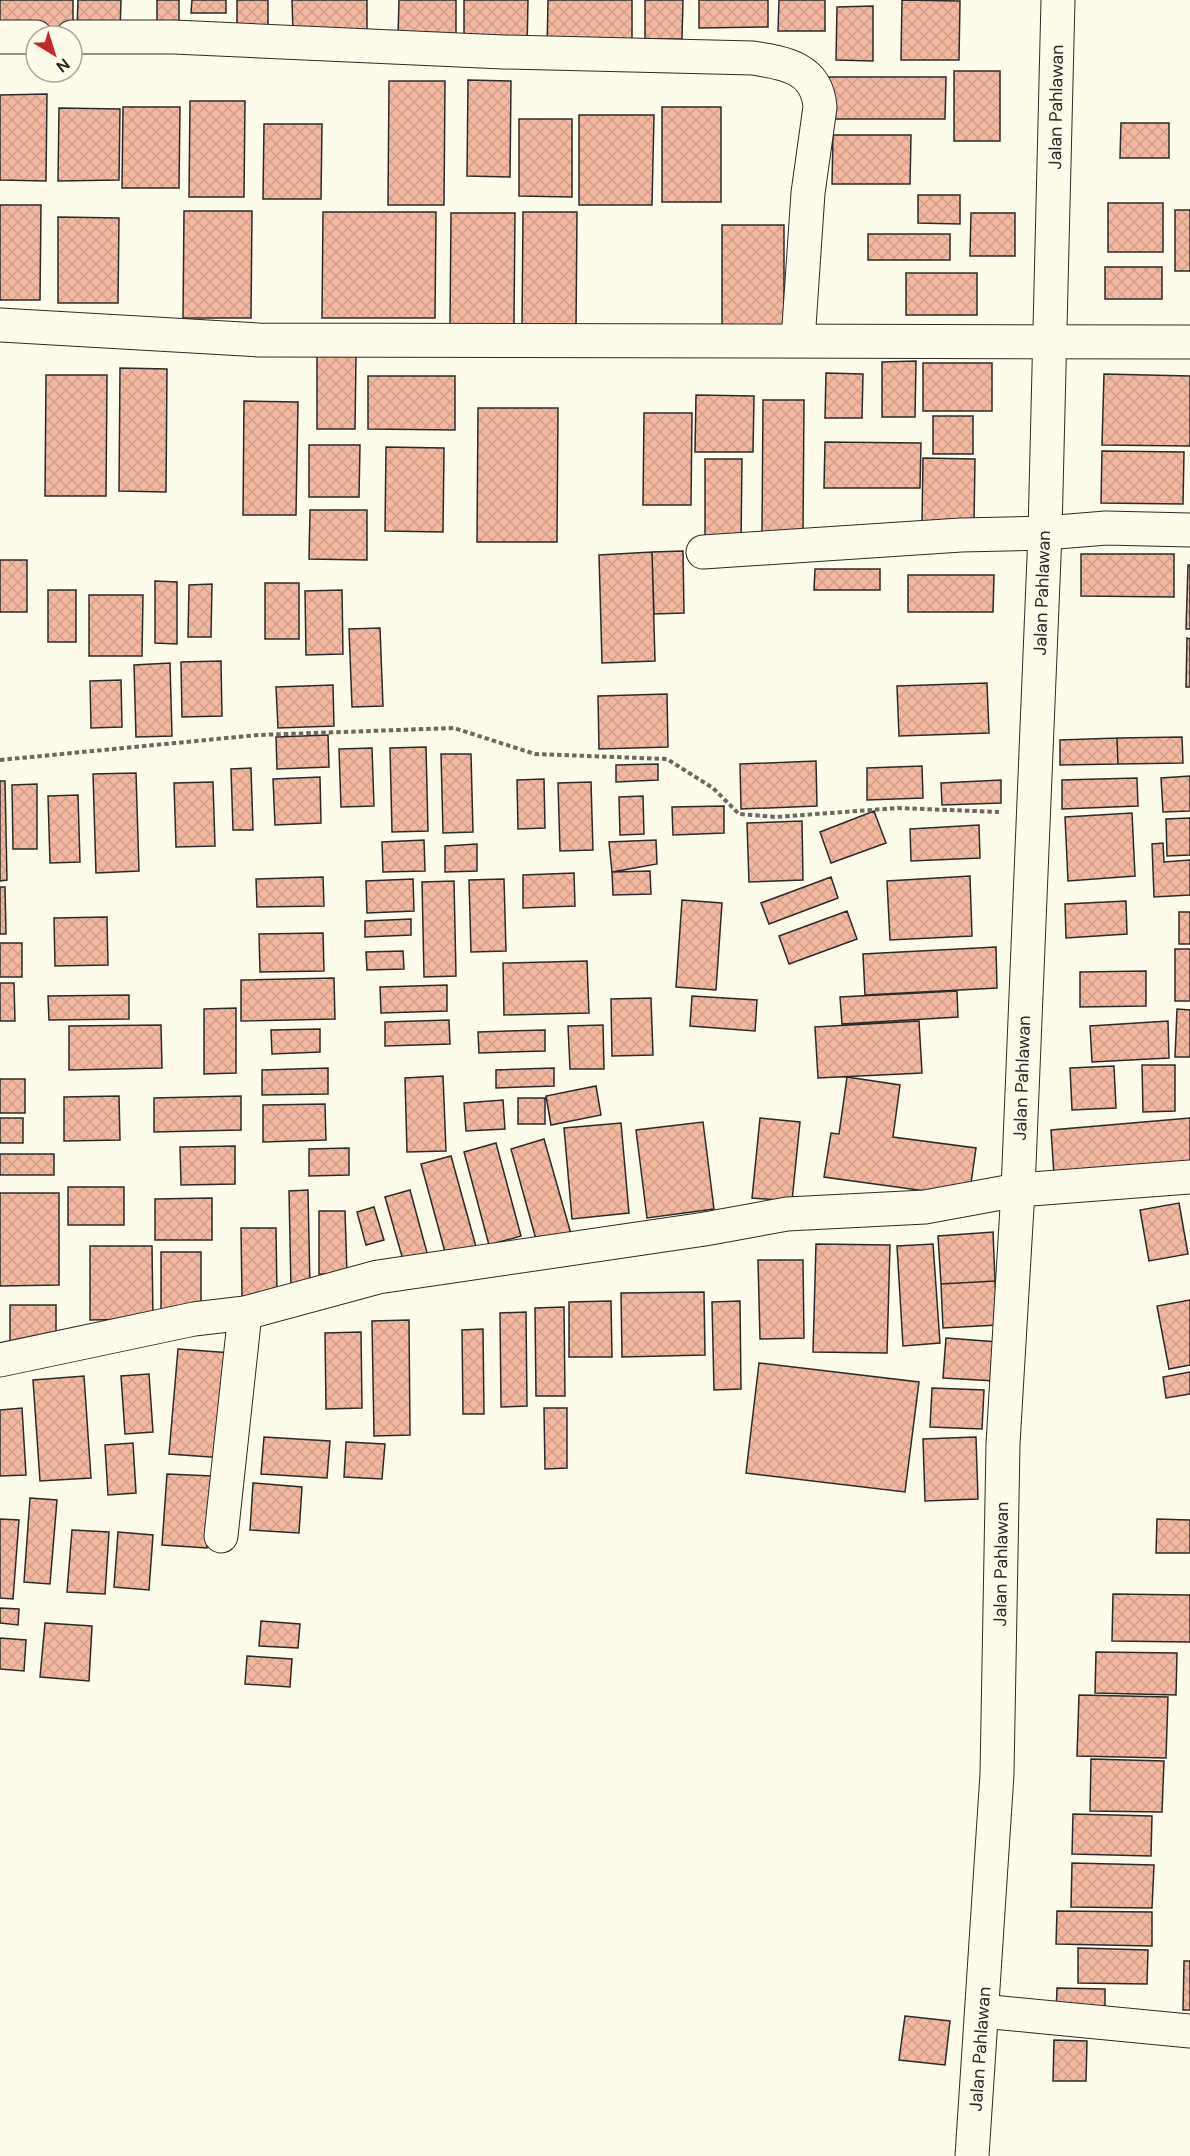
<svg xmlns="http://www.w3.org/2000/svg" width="1190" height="2156" font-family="'DM Sans',sans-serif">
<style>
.building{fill:url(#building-cross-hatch);stroke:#2b2b2b;stroke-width:1.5}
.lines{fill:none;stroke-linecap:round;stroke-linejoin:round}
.minor-casing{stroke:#2b2b2b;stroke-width:35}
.tertiary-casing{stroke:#2b2b2b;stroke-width:35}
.path{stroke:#6a6964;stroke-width:4;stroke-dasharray:4.5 3;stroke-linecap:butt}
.minor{stroke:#fdfbea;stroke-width:33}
.tertiary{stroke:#fdfbea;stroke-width:33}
.labels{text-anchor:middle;stroke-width:4.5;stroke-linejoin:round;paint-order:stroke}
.street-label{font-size:18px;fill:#2b2b2b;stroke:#fdfbea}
</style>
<defs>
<pattern id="building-cross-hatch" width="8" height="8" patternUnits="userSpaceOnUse" patternTransform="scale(1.5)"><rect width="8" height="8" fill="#f2b8a0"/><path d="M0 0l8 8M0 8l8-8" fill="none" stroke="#d09e8a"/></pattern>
</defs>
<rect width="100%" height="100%" fill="#fdfbea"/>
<path class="building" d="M0,0H73V31H0Z
M78,0H121L120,30H77Z
M157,0H179V25H157Z
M192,0H226V13H191Z
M237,0H268V26H237Z
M292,0H367V31L293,32Z
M399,0H456V39L398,38Z
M464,0H528L527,50H464Z
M548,0H632V50L547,49Z
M645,0H683L682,39H645Z
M699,0H768V27L699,28Z
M779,0H825V31H778Z
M902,0L960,1L959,60H901Z
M873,6V61L836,60L837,7Z
M954,71H1000V141H954Z
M827,77H946L945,119H827Z
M468,80L511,81L510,177L467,176Z
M389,81H445L444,205H388Z
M47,94L46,181L0,180V95Z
M190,101H245L244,197H189Z
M123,107H180L179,188H122Z
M662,107H721V202H662Z
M59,108L120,109L119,180L58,181Z
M579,115H654L652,205H579Z
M519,119H572V197L519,196Z
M1121,123H1169V158H1120Z
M264,124H322L321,199H263Z
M833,135H911L910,184H832Z
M918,195H960V224L918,223Z
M1108,203H1163V252H1108Z
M0,205H41L40,300H0Z
M1175,210H1190V271H1175Z
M184,211H252L251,318H183Z
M323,212H436L435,318H322Z
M523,212H577L576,330H522Z
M451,213H515L514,324H450Z
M971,213H1015V256H970Z
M58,217L119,218L118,303H58Z
M722,225H784V334H722Z
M868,234H950V260H868Z
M1105,267H1162V299H1105Z
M906,273H977V315H906Z
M317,355H356L355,429H317Z
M916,361L915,417H882V362Z
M923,363H992V411H923Z
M120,368L167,369L166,492L119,491Z
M826,373L863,374L862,418H825Z
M1104,374L1190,376V446L1102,445Z
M46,375H107L106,496H45Z
M368,376H455V430L368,429Z
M696,395L754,396L753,452H695Z
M763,400H804L803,535L762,534Z
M244,401L298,402L296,515H243Z
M478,408H558L557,542H477Z
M644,413H692L691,505H643Z
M933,416H973V454H933Z
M825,442L921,443L920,488H824Z
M309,445H360L359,497H309Z
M386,447L444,448L443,532L385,531Z
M1102,451L1184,452L1183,504L1101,503Z
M923,458L975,459L974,523H922Z
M705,459H742L741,544H705Z
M310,510H367V560L309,559Z
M683,551L684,613L654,614L652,552Z
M652,552L655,661L602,663L599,555Z
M1081,554H1174V597L1081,596Z
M0,560H27V612H0Z
M1188,565H1190V629H1186Z
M815,569H880V590H814Z
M908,575H994L993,612H908Z
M155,581L177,582V644L155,643Z
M265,583H299V639H265Z
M212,584L211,637H188L189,585Z
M48,590H76V642H48Z
M342,590L343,654L306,655L305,591Z
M89,595H143L142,656H89Z
M380,628L383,706L352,707L349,629Z
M1187,638L1190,639V687H1186Z
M221,661L222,716L182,717L181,662Z
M170,663L172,736L136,737L134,665Z
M121,680L122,727L91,728L90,681Z
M987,683L989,733L899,736L897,686Z
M333,685L334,726L278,728L276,687Z
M667,694L668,747L599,749L598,696Z
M328,735L329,767L277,769L276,737Z
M1182,737L1183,763L1118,764L1117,738Z
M1117,738L1118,764L1060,765V740Z
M426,747L428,831L392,832L390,748Z
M372,748L374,806L341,807L339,749Z
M441,754H471L473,832L443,833Z
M816,761L817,806L741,809L740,764Z
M658,764V780L616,782V765Z
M922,766L923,798L867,800V768Z
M251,768L253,830H233L231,769Z
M136,773L139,871L96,873L93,774Z
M1190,776V811L1163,812L1161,778Z
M320,777L321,823L275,825L273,779Z
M1137,778L1138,806L1062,809V780Z
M544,779L545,828L518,829L517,780Z
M1001,780V803L942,805L941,783Z
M0,781H5L7,880L0,881Z
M213,782L215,846L176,847L174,783Z
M591,782L593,850L560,851L558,783Z
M37,784V849H13L12,785Z
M78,795L80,862L50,863L48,796Z
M643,796L644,834L620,835L619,797Z
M724,806V833L673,835L672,807Z
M874,811L886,843L831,863L820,832Z
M1132,813L1135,876L1068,881L1065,817Z
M1190,818V855L1167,856L1166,819Z
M802,821L803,880L749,882L747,823Z
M979,825L980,858L911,861L910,829Z
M424,840L425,871L383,872L382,842Z
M656,840L657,864L612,872L609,842Z
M1163,843L1164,862L1190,860V895L1154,897L1152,844Z
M477,844V871L445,872V846Z
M650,871L651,894L613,895L612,872Z
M574,873L575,906L523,908V875Z
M970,876L972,936L890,940L887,881Z
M323,877L324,906L257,907L256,879Z
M831,877L838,898L769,924L761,903Z
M413,879L414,911L367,913L366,881Z
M504,879L506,951L471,952L469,880Z
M454,881L456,976L424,977L422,882Z
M0,887H5L6,934H0Z
M682,900L722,903L716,990L676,987Z
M1126,901L1127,934L1066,938L1065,904Z
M847,911L857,939L789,964L779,936Z
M1179,912H1190V944H1179Z
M107,917L108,965L55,966L54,918Z
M411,919V935L365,937V921Z
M323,933L324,971L260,972L259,934Z
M0,943H22V977H0Z
M996,947L997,988L865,995L863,954Z
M1175,949H1190V1001H1175Z
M403,951L404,969L367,970L366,952Z
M587,961L589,1013L504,1015L503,963Z
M1146,971V1006L1080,1007V972Z
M334,978L335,1019L241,1021V980Z
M0,983H14L15,1021H0Z
M447,985V1011L381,1013L380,987Z
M957,991L958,1017L842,1024L840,997Z
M129,995V1019L49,1020L48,996Z
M692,996L757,1000L755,1031L690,1026Z
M651,998L653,1055L612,1056L611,999Z
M236,1008V1073L204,1074V1009Z
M1177,1009L1190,1010V1057H1175Z
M449,1020L450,1044L385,1046V1022Z
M919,1021L922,1073L818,1078L815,1027Z
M1168,1021L1169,1058L1092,1062L1090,1026Z
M161,1025L162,1068L69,1070V1026Z
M603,1025L604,1069H570L568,1026Z
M320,1029V1052L272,1054L271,1030Z
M545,1030V1051L479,1053L478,1032Z
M1142,1065H1175V1111L1143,1112Z
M1114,1066L1116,1108L1072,1110L1070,1068Z
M328,1068V1094L262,1095V1070Z
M554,1068V1086L496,1088V1070Z
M443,1076L446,1151L407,1152L405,1078Z
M847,1077L900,1085L893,1137L976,1148L969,1197L824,1177L831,1133L839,1134Z
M0,1079H25V1113H0Z
M596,1086L601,1115L551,1125L546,1096Z
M119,1096L120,1140L64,1141V1097Z
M241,1096V1130L154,1132V1098Z
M518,1098H545V1124H518Z
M503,1100L505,1129L466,1131L464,1103Z
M325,1104L326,1140L263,1142V1105Z
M0,1118H23V1143H0Z
M760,1118L800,1122L792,1201L752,1198Z
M1190,1118V1164L1054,1176L1051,1130Z
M703,1122L714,1209L647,1218L636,1130Z
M621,1123L629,1213L572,1219L564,1128Z
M544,1139L571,1234L537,1243L511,1149Z
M496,1143L521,1236L489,1245L464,1152Z
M235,1146V1184L181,1185L180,1147Z
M349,1148V1175L309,1176V1149Z
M0,1154H54V1175H0Z
M451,1156L478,1254L448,1263L421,1164Z
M68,1187H124V1225H68Z
M308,1190L310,1289L291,1290L289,1191Z
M410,1190L429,1260L405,1267L385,1197Z
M0,1193H59V1285L0,1286Z
M212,1198V1240H155V1199Z
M1179,1203L1188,1254L1149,1261L1140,1210Z
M374,1207L384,1240L366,1245L357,1212Z
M319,1211H345L347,1274H319Z
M241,1228H276L277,1297L242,1298Z
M993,1232L995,1281L941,1284L938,1236Z
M816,1244L890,1245L887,1353L813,1352Z
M933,1244L940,1343L903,1346L897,1246Z
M90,1246H152L153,1319L90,1320Z
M161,1252H201V1318H161Z
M758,1260H803L804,1338L760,1339Z
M995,1281L998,1325L943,1328L941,1284Z
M704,1292L705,1355L622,1357L621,1293Z
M1190,1300V1365L1169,1369L1157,1306Z
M611,1301L612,1357H569V1302Z
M740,1301L741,1389L714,1390L712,1302Z
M10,1305H56V1342H10Z
M564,1307L565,1396H536L535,1308Z
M526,1312L527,1406L501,1407L500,1313Z
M409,1320L410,1435L374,1436L372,1321Z
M483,1329L484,1414H463L462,1330Z
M361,1332L362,1408L326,1409L325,1333Z
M946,1338L998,1342L995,1381L943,1378Z
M178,1349L232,1353L224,1458L169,1454Z
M759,1363L919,1382L905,1492L746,1473Z
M1190,1372V1394L1166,1398L1163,1377Z
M149,1374L153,1432L125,1434L121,1376Z
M84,1376L91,1478L40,1481L33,1380Z
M932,1388L984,1390L982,1429L930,1427Z
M22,1408L26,1475L0,1476V1410Z
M544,1408H567V1468L545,1469Z
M264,1437L330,1441L327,1478L261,1474Z
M976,1437L978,1499L925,1501L923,1439Z
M346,1442L385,1444L382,1479L344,1477Z
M133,1443L136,1493L108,1495L105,1445Z
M167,1474L212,1476L207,1548L162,1545Z
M253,1483L302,1487L299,1533L250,1530Z
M30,1498L57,1500L50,1584L24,1582Z
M0,1519L19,1520L13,1599L0,1598Z
M1157,1519L1190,1520V1553H1156Z
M72,1530L109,1532L105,1594L67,1592Z
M118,1532L153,1535L149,1590L114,1587Z
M1113,1594L1190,1595V1642L1112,1641Z
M0,1608L19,1609L18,1625L0,1623Z
M261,1621L300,1624L298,1648L259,1646Z
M45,1623L92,1626L89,1681L40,1677Z
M0,1638L26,1640L24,1671L0,1669Z
M1096,1652L1177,1653L1176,1695L1095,1693Z
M247,1656L292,1659L290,1687L245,1684Z
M1079,1695L1168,1697L1166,1758L1077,1756Z
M1091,1759L1164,1761L1162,1812L1090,1811Z
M1073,1814L1152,1816L1151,1856L1072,1854Z
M1072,1863L1154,1865L1152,1908L1071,1907Z
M1057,1911L1152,1912V1946L1056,1944Z
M1078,1948L1148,1950L1147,1984L1078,1983Z
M1184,1961H1190V2010H1183Z
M1057,1988L1105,1989V2016L1056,2015Z
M905,2016L950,2021L945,2065L899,2060Z
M1054,2040L1087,2041L1086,2081H1053Z"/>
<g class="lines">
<defs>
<path id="minor" d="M0,37H36
M72,37H174L503,52L753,58C785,63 817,68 820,107L808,193L798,341
M0,325L259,340L1190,342
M703,552L961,535L1045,533L1106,528L1190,530
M0,1360L194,1319L245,1313L378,1277L705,1229L787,1214L925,1207L1018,1190L1190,1177
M221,1536L245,1313
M982,2011L1190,2031"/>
<path id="tertiary" d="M972,2156L997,1774L1003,1444L1018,1190L1045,533L1058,0"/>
</defs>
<use href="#minor" class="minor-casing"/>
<use href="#tertiary" class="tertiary-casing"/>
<path class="path" d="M0,760L258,735L454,728L535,754L667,759L713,788L739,814L776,817L898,808L999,812"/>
<use href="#minor" class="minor"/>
<use href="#tertiary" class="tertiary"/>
</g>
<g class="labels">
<g class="street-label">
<text transform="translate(1056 107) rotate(-89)" y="6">Jalan Pahlawan</text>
<text transform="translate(1042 593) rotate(-88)" y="6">Jalan Pahlawan</text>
<text transform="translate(1022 1078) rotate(-88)" y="6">Jalan Pahlawan</text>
<text transform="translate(1001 1564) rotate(-89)" y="6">Jalan Pahlawan</text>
<text transform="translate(980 2049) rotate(-86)" y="6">Jalan Pahlawan</text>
</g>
</g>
<g transform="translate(54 54) rotate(142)"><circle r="28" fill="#fdfbea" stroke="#a9a89e" stroke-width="1.5"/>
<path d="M0-4.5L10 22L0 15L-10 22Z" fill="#c62828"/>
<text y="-9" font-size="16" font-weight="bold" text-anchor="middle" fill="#2b2b2b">N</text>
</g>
</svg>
